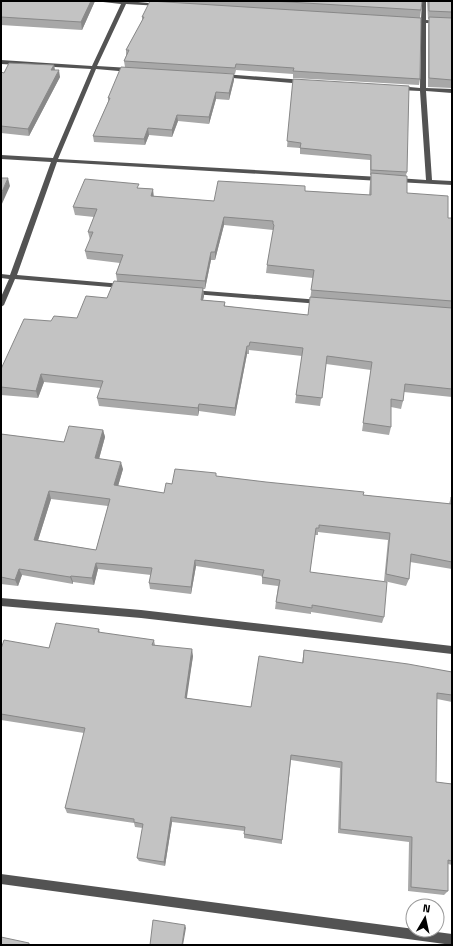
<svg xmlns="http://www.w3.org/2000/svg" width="453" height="946" font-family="'Titillium Web',sans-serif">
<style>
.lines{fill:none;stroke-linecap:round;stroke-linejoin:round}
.minor{fill:#535353;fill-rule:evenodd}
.wall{fill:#a8a8a8;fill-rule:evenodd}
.shaded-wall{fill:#888}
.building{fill:#c3c3c3;stroke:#888;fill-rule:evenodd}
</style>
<rect width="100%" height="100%" fill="#fff"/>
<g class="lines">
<path class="minor" d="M101,1H127L160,4L162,5L160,6L126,4L97,66L130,68L133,70L130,72L96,69L58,159L380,177L383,179L380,181L57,162L17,275L122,284L125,286L122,288L15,279L4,305L1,307V297L9,279L1,278V274L10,275L51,162L1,159V155L53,158L91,69L1,64V60L92,66L121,4L103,2Z
M422,1H426V20L452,22V24L426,23V88L452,89V93L426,91L432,180L452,181V185L397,182L394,180L397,178L426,180L420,91L399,90L396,88L399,86L420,88L421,23L411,22L409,21L411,20H421Z
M223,74L304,80L307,82L304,84L221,77L220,76Z
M192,290L320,300L323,302L320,304L194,294L191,292Z
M1,598L141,610L452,646V654L141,618L1,606Z
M1,874L452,934V945L1,884Z"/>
</g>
<path class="wall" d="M1,1H95L82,30L1,25Z
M154,1H422L421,10L420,18V79L419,85L293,78V74L236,70L235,74L181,71L234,80L229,100L216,99L209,124L178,121L172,137L149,135L145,145L94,142L93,136L108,102V98L125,67L124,61L126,56V50L142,21V17Z
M427,1H452V88L428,87V25L429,19H428Z
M54,65L55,70L60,77L29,136L1,133V72L4,73Z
M293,79L407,172L406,175L407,193L448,218H452V397L404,392L403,401L401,409L391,407V427L389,435L362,431L371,370L326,364L320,406L295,403L302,356L249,350V354H247L235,416L199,411L198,416L99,406L97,398L101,388L44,382L38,398L1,395V369L51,321L77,318L107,298L117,281L116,274L120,263L87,259L85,251L90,240L88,232L94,217L75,215L73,207L139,188L153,189V196L214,201L305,191L369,195L370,182L371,175H370V160L300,154V148L287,147ZM224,225L273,230V233L267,265L266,273L313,278L308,315L225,306V302L203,300L204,296L203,289H205L211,260H215Z
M103,430L105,437L99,459L123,469L118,486L164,493L172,484L216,476L363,495L449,504L451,497H452V569L410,562L409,579L406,586L384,581L388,540L318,532V535H315L310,572L384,617L382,623L311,612V614L275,609L278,586L262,584V576L196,566L191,594L150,589L149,583L151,575L98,569L94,585L73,582V584L22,575L18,586L1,584V434L64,442ZM51,499L108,506L96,550L38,540Z
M99,629L100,633L154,640L155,645L193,656L186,698L251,707L302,663L304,650L452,672V702L437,699L436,782L452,784V865L448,864V891L444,895L408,891L409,842L338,833L340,768L291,760L282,840V844L244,838V831L172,822L165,866L139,861L137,858L143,828L135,827L134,823L67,813L65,808L84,733L1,720V649L49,648Z"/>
<path class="shaded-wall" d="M91,1H95L82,30L81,22Z
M54,65L55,72L51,70Z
M59,70L60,77L29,136L28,129Z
M234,74V80L229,100V93Z
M216,92V99L209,124V117Z
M177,115L178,121L172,137V130Z
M148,128L149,135L145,145L144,139Z
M8,178L10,186L1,206V194Z
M153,189L154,198L151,196Z
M224,217V225L215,260V252Z
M211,252V260L205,289V281Z
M203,288L204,296L201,308V300Z
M247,346V354L235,416V408Z
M41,374L44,382L38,398L36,391Z
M199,404V411L198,416V408Z
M103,430L105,437L97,466L95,458Z
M121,462L123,469L116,493L114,485Z
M49,491L51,499L36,547L34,540Z
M195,560L196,566L191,594V587Z
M96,563L98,569L94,585L92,578Z
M19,569L22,575L18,586L15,580Z
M71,576L73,582V584L70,577Z
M192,649L193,656L186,704L185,698Z
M171,817L172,822L165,866L164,862Z
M185,925L186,928L183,945H182Z"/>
<path class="building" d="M1,1H91L81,22L1,17Z
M150,1L421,18L420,79L293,71L294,68L236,64L235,68L124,61L129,50H126L144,17H142Z
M272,1H422L421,10Z
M429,1H452V12L429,11Z
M429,17L452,18V80L429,78Z
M9,63L54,65L51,70H59L28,129L1,126V72L4,73Z
M121,67L234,74L229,93L216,92L209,117L177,115L172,130L148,128L144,139L93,136L110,98H108Z
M293,79L409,86L407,172L371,170V155L300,148L301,143L287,141Z
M371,173L407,176V193L448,196V218H452V301L311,290L314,270L267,265L274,225L273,224V221L224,217L215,252H211L205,281L116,274L123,255L85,251L93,232H88L97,209L73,207L85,179L139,184L137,188L153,189L151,196L214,201L218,181L305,186V191L371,195Z
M1,178H8L1,194Z
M114,281L203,288L201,300L225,302L224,306L308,315L310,297L452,308V389L405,384L403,401L391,399V427L363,423L372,362L327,356L322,398L296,395L303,348L250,342L249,346H247L235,408L199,404L198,408L97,398L103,381L41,374L36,391L1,387V369L24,319L51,321L54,316L77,318L86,296L107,298Z
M69,426L103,430L95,458L121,462L114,485L164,493L166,483L172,484L175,469L216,473V476L266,482L364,492L363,495L452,504L451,497H452V562L411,554L409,579L386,574L390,533L319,525V528H316L310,572L387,582L384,617L312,605V608L276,602L280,580L262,577L264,570L195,560L191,587L149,583L152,568L96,563L92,578L71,576L70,577L19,569L15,580L1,577V434L64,442ZM49,491L110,499L96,550L34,540Z
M56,623L99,629L98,632L154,640L152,645L192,649L185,698L251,707L259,656L303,663L304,650L408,664L452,672V695L437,693L436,782L452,784V861L448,860V891L411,887L412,837L340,829L342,762L291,755L282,840L244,834L245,827L171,817L164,862L137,858L143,824L134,822V819L65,808L85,728L1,714V649L4,640L49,648Z
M153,920L185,925L182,945H150Z
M1,937L29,943V945H1Z"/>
<rect width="453" height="946" fill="none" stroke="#000000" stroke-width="4"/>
<g transform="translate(425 918) rotate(9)"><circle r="19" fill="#ffffff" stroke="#999999"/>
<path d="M0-3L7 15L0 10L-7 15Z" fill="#000000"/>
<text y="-6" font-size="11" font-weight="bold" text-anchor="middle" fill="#000000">N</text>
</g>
</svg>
